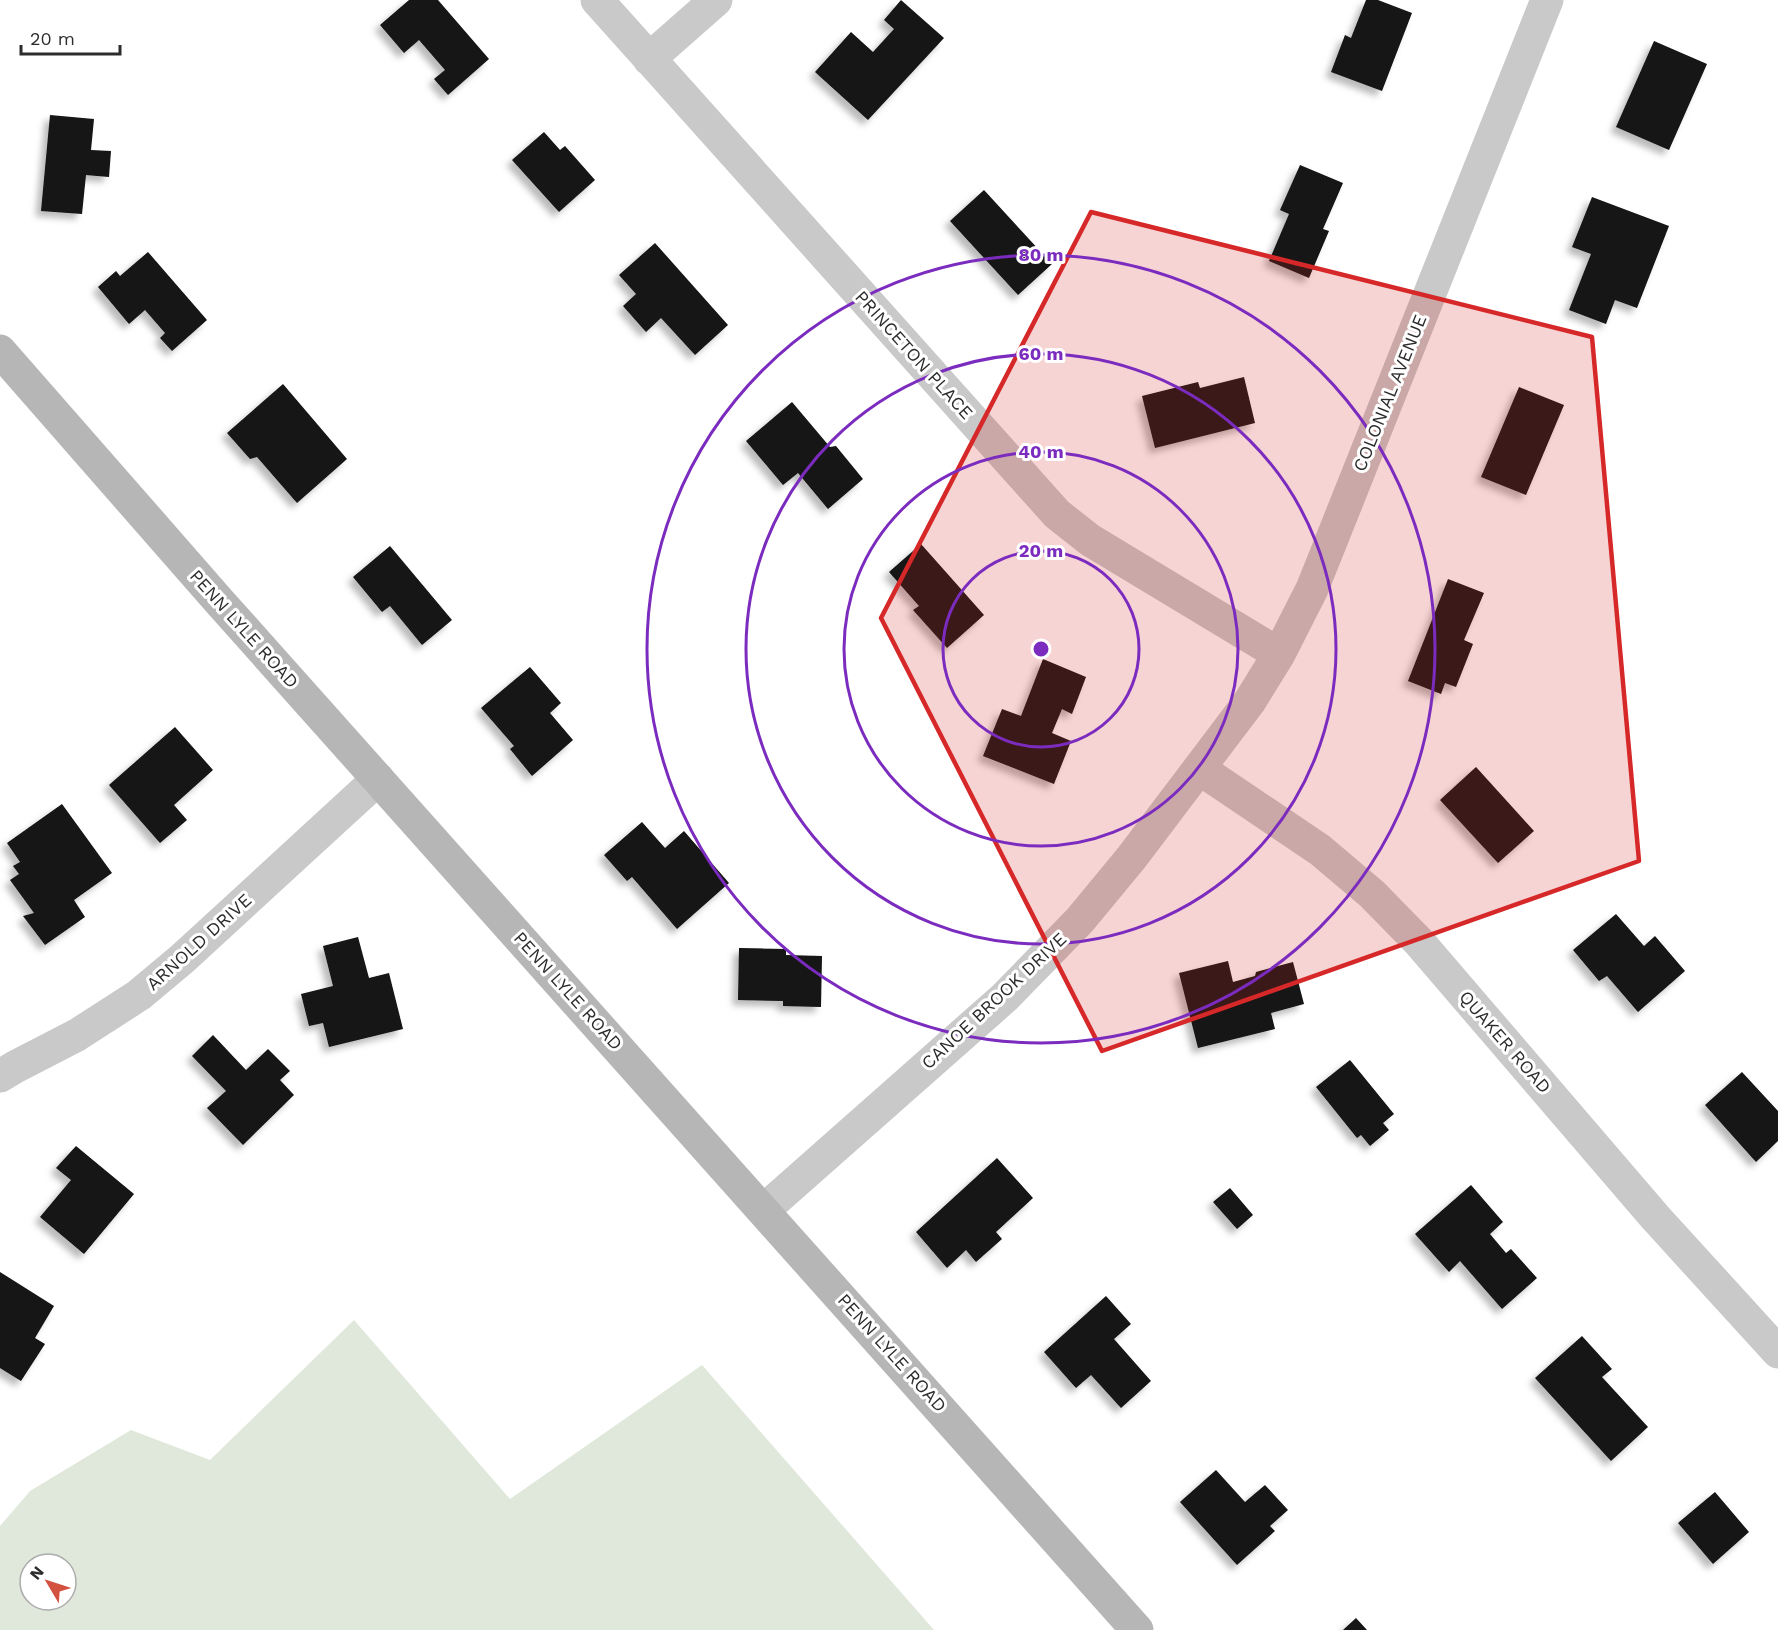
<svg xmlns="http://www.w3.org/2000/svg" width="1778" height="1630" font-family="'Work Sans',sans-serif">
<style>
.green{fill:#dfe8da;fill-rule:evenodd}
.building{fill:#131313;filter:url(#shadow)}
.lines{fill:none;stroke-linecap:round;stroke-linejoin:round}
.street{stroke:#c9c9c9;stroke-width:33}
.secondary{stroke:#b6b6b6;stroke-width:33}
.marked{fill:#d62828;fill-opacity:0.2;stroke:#d62828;stroke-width:4.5;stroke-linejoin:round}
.ring{fill:none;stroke:#7b2cbf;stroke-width:3}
.labels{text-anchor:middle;stroke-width:6;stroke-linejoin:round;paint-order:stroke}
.street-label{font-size:18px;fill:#2c2c2c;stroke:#fff}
.centre{fill:#7b2cbf;stroke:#fff;stroke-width:3}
.ring-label{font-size:18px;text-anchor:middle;font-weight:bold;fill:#7b2cbf;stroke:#fff;stroke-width:6;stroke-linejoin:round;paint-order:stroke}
</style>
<defs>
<filter id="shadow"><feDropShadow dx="-5.5" dy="5.5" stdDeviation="3" flood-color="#0004"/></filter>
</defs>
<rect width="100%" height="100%" fill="#fff"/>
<path class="green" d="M354,1320L510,1499L702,1365L934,1630H0V1526L30,1491L131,1430L210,1460ZM30,1564H66V1600H30Z"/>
<path class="building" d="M409,0H438L489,59L448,95L434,79L445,70L419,40L404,53L380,25Z
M901,0L944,38L868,120L815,72L851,32L873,52L894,29L884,20Z
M1366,0H1378L1412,13L1382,91L1331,72L1345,35L1351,38Z
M1654,41L1707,64L1669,150L1616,127Z
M50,115L94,119L91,150L111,151L109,177L86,175L82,214L41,211Z
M544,132L560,150L565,146L595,180L559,212L512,160Z
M1300,165L1343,183L1323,229L1329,231L1309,278L1269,261L1289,214L1280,210Z
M984,190L1052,264L1018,295L950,221Z
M1592,197L1669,226L1637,308L1615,300L1606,324L1569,310L1591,254L1572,247Z
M655,243L728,325L695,355L661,318L646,332L623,306L636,294L619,275Z
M148,252L207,320L172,351L160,338L165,333L145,310L129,324L98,287L116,271L120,276Z
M1244,377L1255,423L1155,448L1142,396L1198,382L1200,388Z
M283,384L347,459L297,503L257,457L250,459L227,433Z
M1519,387L1564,405L1526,495L1481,477Z
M792,402L830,447L836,446L863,479L828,509L798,473L783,485L746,441Z
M921,544L984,615L947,648L913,610L919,606L889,572Z
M390,546L452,620L422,645L390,606L382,612L353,577Z
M1448,579L1484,593L1464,640L1473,644L1456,687L1445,683L1441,694L1408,681Z
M1043,659L1086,677L1072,714L1062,709L1052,733L1071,741L1054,784L983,756L1002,709L1021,716Z
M530,667L561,703L550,713L573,740L532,776L510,749L514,746L481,708Z
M175,727L213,770L174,805L187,820L160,843L109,785Z
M1476,767L1534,831L1498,863L1440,800Z
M62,804L112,873L74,900L85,917L45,945L23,916L34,913L10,880L19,874L13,866L20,862L7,843Z
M642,822L665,848L684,831L729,883L677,929L632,877L627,881L604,855Z
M1616,914L1644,946L1655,936L1685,971L1638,1012L1607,976L1599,981L1573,950Z
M358,937L369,978L389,973L403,1029L329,1047L323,1023L309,1026L301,994L333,986L323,946Z
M739,948L786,949V955L822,956L821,1007L783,1006V1001L738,1000Z
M1228,961L1233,982L1255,976L1256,972L1293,962L1304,1004L1271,1013L1275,1029L1198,1048L1179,973Z
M213,1035L246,1070L268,1049L290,1071L280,1080L294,1095L243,1145L207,1108L226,1091L192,1056Z
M1350,1060L1394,1114L1383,1123L1389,1130L1370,1146L1361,1135L1357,1138L1316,1087Z
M1742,1072L1778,1111V1141L1756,1162L1705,1105Z
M76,1146L134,1194L84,1254L40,1217L71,1180L56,1168Z
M997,1158L1033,1198L996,1232L1002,1239L976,1262L966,1250L947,1268L916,1232Z
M1471,1185L1503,1222L1490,1234L1506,1253L1511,1249L1537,1278L1502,1309L1460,1261L1449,1272L1415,1234Z
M1230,1188L1253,1215L1237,1229L1213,1202Z
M0,1272L54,1306L35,1338L45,1344L21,1381L0,1368Z
M1106,1296L1131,1324L1114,1339L1151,1381L1121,1408L1091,1375L1076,1388L1044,1352Z
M1582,1336L1612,1369L1602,1377L1648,1427L1611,1461L1535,1378Z
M1216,1470L1245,1502L1265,1485L1288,1510L1270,1526L1275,1531L1237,1565L1180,1502Z
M1715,1492L1749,1532L1713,1564L1678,1523Z
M1356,1618L1367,1630H1343Z"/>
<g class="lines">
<path class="street" d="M597,0L1057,514L1090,540L1279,654
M649,59L716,0
M1200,769L1320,850L1372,894L1419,942L1655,1217L1778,1352
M0,1076L15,1067L77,1035L139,995L182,959L378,779
M764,1210L1005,997L1080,920L1132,857L1250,701L1279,654L1312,589L1547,0"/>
<path class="secondary" d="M0,351L218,600L1137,1630"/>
</g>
<path class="marked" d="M1091,212L1592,337L1639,861L1102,1051L881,618Z"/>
<g class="ring">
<circle cx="1041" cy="649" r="98"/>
<circle cx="1041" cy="649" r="197"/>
<circle cx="1041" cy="649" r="295"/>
<circle cx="1041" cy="649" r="394"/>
</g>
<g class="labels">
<g class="street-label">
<text transform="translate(914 355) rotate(48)" y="6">PRINCETON PLACE</text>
<text transform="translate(1390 393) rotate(-68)" y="6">COLONIAL AVENUE</text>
<text transform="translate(244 629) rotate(48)" y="6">PENN LYLE ROAD</text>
<text transform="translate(199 942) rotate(-42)" y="6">ARNOLD DRIVE</text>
<text transform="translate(568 991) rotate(48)" y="6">PENN LYLE ROAD</text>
<text transform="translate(994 1001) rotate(-43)" y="6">CANOE BROOK DRIVE</text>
<text transform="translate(1505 1042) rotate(49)" y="6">QUAKER ROAD</text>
<text transform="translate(892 1353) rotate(48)" y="6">PENN LYLE ROAD</text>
</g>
</g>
<circle cx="1041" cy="649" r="9" class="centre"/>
<g class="ring-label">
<text x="1041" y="261">80 m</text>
<text x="1041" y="360">60 m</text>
<text x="1041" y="458">40 m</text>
<text x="1041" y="557">20 m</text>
</g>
<g transform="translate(48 1582) rotate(309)"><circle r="28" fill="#ffffff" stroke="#ababab" stroke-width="1.5"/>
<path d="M0-4.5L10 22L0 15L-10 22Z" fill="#d2523f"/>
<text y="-9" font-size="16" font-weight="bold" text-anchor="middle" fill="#2c2c2c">N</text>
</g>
<path d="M21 45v9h99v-9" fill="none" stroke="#2c2c2c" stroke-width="3"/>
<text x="30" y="45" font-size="18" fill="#2c2c2c" stroke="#ffffff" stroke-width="4.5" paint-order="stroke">20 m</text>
</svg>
